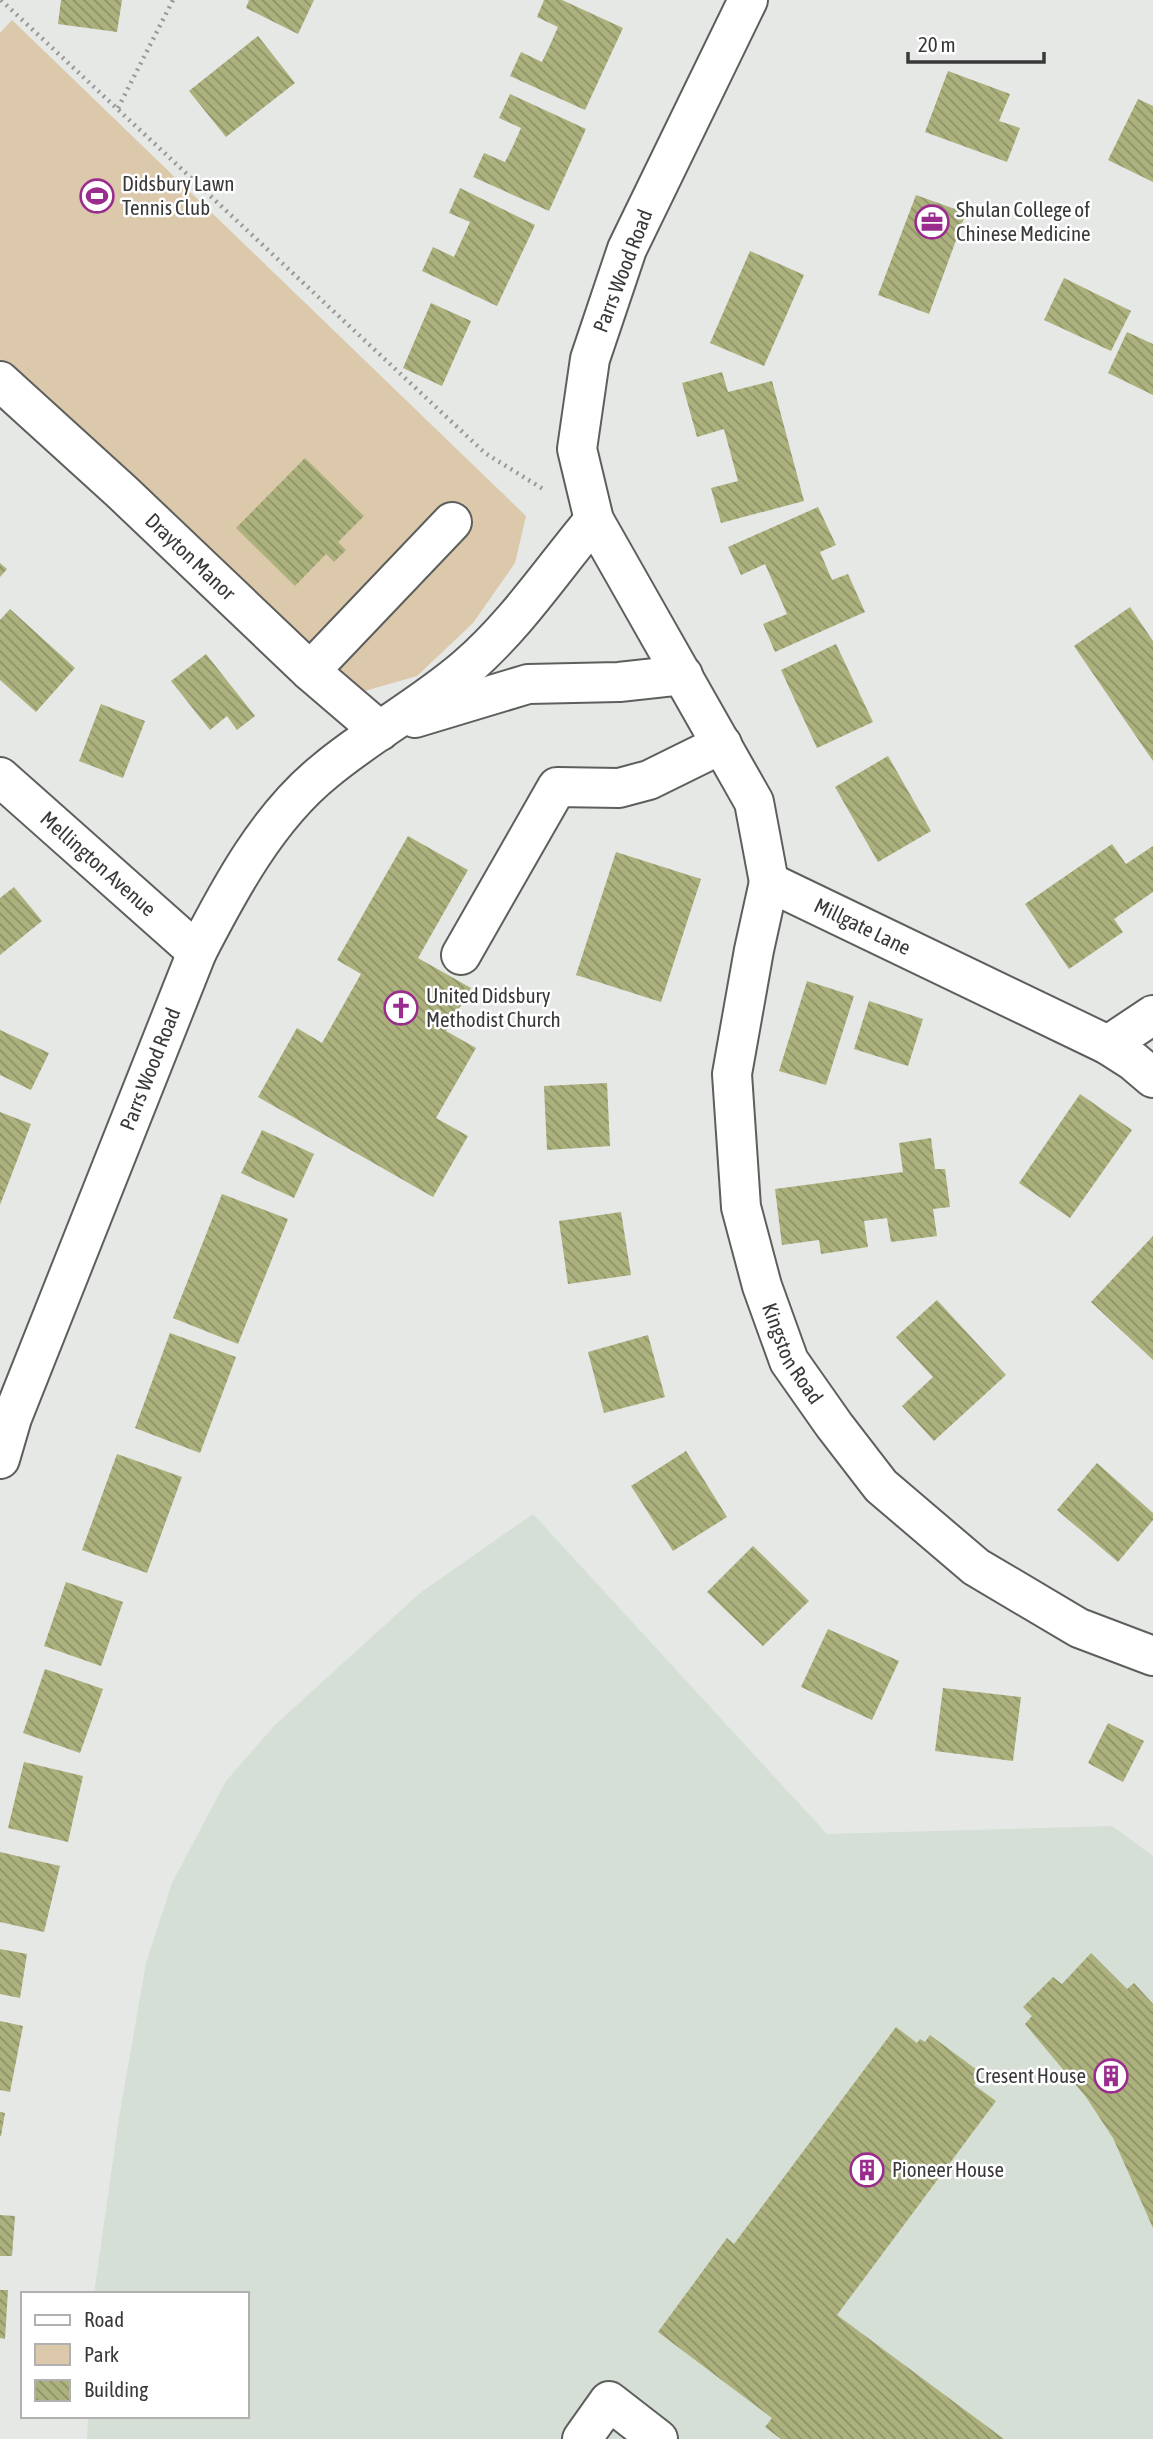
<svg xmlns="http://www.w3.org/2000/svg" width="1153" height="2439" font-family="'Asap Condensed',sans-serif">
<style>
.built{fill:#d5dfd6}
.green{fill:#dcc8aa}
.building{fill:url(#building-back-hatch)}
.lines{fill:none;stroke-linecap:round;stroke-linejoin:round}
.minor-casing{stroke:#5d5f5d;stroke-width:42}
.path{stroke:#979997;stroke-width:4.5;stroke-dasharray:2 5;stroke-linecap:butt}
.minor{stroke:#fff;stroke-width:38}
.labels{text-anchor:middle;stroke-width:5;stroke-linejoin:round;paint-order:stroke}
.poi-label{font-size:21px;fill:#383938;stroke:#fff;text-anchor:start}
.street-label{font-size:21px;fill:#383938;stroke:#fff}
</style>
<defs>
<pattern id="building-back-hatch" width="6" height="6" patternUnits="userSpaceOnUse" patternTransform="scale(1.75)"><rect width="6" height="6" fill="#acb17d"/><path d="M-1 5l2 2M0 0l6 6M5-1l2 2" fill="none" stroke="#8d9167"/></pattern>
</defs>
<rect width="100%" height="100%" fill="#e5e8e5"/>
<path class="built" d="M533,1514L827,1834L1112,1826L1153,1856V2439H87L88,2416H247V2294H94L119,2118L146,1963L172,1883L226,1781L275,1725L420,1593Z"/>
<path class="green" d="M12,20L526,516L515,563L473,623L417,676L361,692L0,359V33Z"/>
<path class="building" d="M61,0H122L117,32L58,24Z
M249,0H314L298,34L246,8Z
M544,0H562L623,28L585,110L510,76L521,52L542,62L550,45L558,27L537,17Z
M258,36L295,83L226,137L189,91Z
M948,71L1010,94L999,121L1020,128L1007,162L925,132Z
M510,94L586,129L549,211L473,177L484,153L505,162L513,146L521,128L499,118Z
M1138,99L1153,106V182L1108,160Z
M460,188L535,225L497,306L422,271L433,247L454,257L470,222L449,213Z
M916,195L966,213L929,314L878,295Z
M750,251L804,275L764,366L710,343Z
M1064,278L1131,311L1111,351L1044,320Z
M431,303L471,321L442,386L403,368Z
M1127,332L1153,344V395L1108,373Z
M722,372L728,392L772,381L804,501L721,523L711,488L738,481L724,429L697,437L682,383Z
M305,458L364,516L338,542L346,550L334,562L326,554L295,586L236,528Z
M818,507L836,545L820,552L832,580L848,574L865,612L775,652L763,624L787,614L765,564L741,575L728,547Z
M0,563L7,569L0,577Z
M1130,607L1153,641V761L1074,646Z
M10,609L75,668L36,712L0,680V620Z
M836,644L873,722L817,748L781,670Z
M206,654L255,716L237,730L227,716L210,730L171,681Z
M101,704L145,721L123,778L79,761Z
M888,756L931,831L878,862L835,787Z
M408,836L468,870L418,958L471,988L446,1031L476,1048L436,1118L468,1136L433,1197L258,1097L297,1028L322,1043L361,974L337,960Z
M1112,844L1126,864L1153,846V892L1114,919L1123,932L1069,969L1025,904Z
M616,852L701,879L661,1002L576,975Z
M14,887L42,921L0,955V898Z
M807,981L854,996L826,1085L779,1071Z
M869,1001L923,1019L908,1066L854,1049Z
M0,1030L49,1053L31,1090L0,1075Z
M607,1083L610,1146L547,1150L544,1086Z
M1080,1094L1132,1130L1070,1218L1019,1183Z
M0,1112L31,1124L0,1205Z
M262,1130L314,1154L294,1198L241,1173Z
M931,1138L935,1169H945L950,1207L933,1209L937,1236L891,1242L887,1218L864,1221L868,1247L821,1254L819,1240L782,1245L775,1189L903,1172L899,1143Z
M222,1194L288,1219L238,1344L173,1318Z
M621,1212L631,1275L568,1284L559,1221Z
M1153,1236V1360L1091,1302Z
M937,1300L1006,1375L934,1441L902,1406L933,1377L896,1337Z
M170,1333L236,1357L200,1453L135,1428Z
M648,1335L665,1397L604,1413L588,1352Z
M686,1451L727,1517L673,1551L631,1486Z
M117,1454L182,1477L147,1573L82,1550Z
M1097,1463L1153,1513V1520L1118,1562L1057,1510Z
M753,1546L809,1601L763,1646L707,1592Z
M66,1582L123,1602L101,1666L44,1646Z
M828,1629L899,1661L872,1720L801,1687Z
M45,1669L103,1689L80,1753L23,1733Z
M943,1688L1021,1697L1013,1761L935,1751Z
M1108,1723L1144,1741L1123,1782L1088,1763Z
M24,1762L83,1776L68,1842L8,1828Z
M0,1852L60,1866L44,1932L0,1922Z
M0,1949L27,1954L20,1998L0,1994Z
M1091,1953L1127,1989L1134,1983L1153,2004V2228L1113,2138L1086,2097L1025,2024L1032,2016L1023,2007L1053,1977L1062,1984Z
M0,2021L23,2026L10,2092L0,2090Z
M896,2027L917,2043L920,2039L925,2042L930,2035L977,2070L973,2076L979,2079L974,2085L996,2101L837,2315L1004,2439H781L765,2427L772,2418L658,2332L727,2238L734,2244Z
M0,2112L5,2113L1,2136H0Z
M0,2215L15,2216L12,2256H0Z
M0,2290H8L5,2339L0,2338Z"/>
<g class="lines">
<defs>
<g id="minor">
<path id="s1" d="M748,0L627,249L590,359L577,449L594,520L754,802L769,882L1108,1045L1133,1061L1153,1078"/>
<path id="s2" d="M0,381L122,492L310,671L380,731"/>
<path d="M310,671L452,522"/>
<path d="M415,718L528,684L619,682L683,675"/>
<path id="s3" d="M0,777L197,952"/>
<path id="s4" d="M769,882L754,950L732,1074L741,1207L762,1286L789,1361L834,1425L881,1486L976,1567L1079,1628L1153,1656"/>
<path d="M461,955L557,787L619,788L649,780L722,744"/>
<path d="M1108,1045L1153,1015"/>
<path id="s5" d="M0,1459L12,1418L197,952C230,888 268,817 325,771C369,734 422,706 466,668C516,625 552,570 594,520"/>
<path d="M582,2439L609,2401L658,2439"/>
</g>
</defs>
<use href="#minor" class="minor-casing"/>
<path class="path" d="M1,0L485,453L543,489
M118,108L173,0"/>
<use href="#minor" class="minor"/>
</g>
<defs>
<symbol id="stadium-ring" viewBox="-11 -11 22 22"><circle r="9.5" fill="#fff" stroke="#992c8c" stroke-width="1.5"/><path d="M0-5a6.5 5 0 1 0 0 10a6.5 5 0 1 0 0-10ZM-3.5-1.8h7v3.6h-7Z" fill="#992c8c"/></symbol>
<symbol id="office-ring" viewBox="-11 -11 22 22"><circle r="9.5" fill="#fff" stroke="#992c8c" stroke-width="1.5"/><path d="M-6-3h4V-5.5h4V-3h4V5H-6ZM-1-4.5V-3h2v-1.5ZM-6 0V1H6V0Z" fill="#992c8c"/></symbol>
<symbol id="church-ring" viewBox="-11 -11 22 22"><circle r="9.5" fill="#fff" stroke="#992c8c" stroke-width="1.5"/><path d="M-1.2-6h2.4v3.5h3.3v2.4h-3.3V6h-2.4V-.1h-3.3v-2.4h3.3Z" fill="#992c8c"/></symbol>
<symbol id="building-ring" viewBox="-11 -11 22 22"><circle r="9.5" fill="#fff" stroke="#992c8c" stroke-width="1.5"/><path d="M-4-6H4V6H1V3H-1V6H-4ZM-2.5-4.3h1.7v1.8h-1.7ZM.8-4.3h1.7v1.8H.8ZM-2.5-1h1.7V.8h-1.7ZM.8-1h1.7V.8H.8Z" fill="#992c8c"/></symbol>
</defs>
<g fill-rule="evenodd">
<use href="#stadium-ring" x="78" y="177" width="38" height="38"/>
<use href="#office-ring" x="913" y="203" width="38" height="38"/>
<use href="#church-ring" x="382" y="989" width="38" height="38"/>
<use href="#building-ring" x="1092" y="2057" width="38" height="38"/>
<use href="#building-ring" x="848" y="2151" width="38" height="38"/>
</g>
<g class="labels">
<g class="poi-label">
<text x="122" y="191">Didsbury Lawn<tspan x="122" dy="24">Tennis Club</tspan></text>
<text x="956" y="217">Shulan College of<tspan x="956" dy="24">Chinese Medicine</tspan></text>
<text x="426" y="1003">United Didsbury<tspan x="426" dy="24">Methodist Church</tspan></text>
<text x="1086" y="2083" text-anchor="end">Cresent House</text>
<text x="892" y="2177">Pioneer House</text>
</g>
<g class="street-label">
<text transform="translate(623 271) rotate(-69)" y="7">Parrs Wood Road</text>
<text dy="7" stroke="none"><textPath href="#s2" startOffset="259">Drayton Manor</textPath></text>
<text dy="7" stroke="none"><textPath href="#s3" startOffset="131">Mellington Avenue</textPath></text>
<text dy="7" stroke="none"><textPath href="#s1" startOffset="1066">Millgate Lane</textPath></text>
<text dy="7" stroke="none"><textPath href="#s5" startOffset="418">Parrs Wood Road</textPath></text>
<text dy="7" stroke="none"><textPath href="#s4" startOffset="485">Kingston Road</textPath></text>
</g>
</g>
<rect x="21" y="2292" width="228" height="126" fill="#ffffff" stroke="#afb0af" stroke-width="2"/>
<rect x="35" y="2315" width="35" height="10" fill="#ffffff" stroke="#afb0af" stroke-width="2"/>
<text x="84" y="2327" font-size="21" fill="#383938">Road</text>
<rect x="35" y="2344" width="35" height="21" fill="#dcc8aa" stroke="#afb0af" stroke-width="2"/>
<text x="84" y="2362" font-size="21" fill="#383938">Park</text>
<rect x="35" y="2380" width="35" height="21" fill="url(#building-back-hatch)" stroke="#afb0af" stroke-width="2"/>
<text x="84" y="2397" font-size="21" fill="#383938">Building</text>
<path d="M908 52v10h136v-10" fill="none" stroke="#383938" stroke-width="3.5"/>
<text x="918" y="52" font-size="21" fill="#383938" stroke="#ffffff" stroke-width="5" paint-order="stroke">20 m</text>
</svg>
